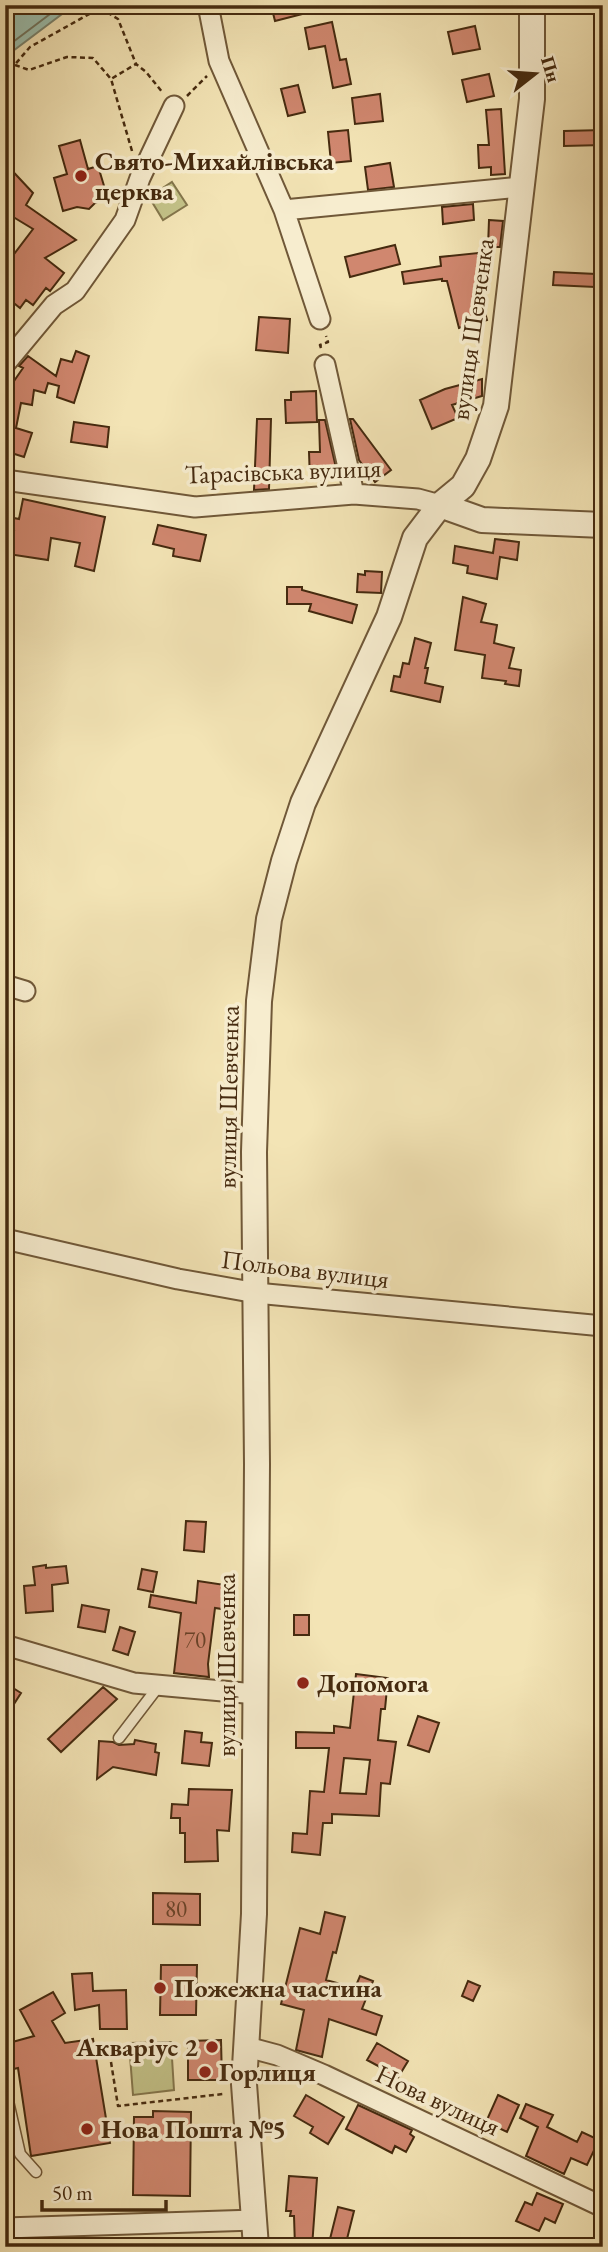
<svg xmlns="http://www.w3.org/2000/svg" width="608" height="2252" font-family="'EB Garamond',serif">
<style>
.green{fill:#c3c288;stroke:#84764c;stroke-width:2}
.water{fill:#9bbfae;stroke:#79836e;stroke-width:2}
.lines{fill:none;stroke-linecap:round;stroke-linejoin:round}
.shore{stroke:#70745e;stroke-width:2}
.building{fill:#d0876f;stroke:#452a0f;stroke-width:2;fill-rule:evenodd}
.service-casing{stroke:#705838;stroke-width:13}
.minor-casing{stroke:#705838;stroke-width:23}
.tertiary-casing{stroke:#705838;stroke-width:28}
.path{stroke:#452a0f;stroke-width:2.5;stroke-dasharray:5 3.5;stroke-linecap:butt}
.service{stroke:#f7edcf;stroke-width:10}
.minor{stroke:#f7edcf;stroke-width:19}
.tertiary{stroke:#f7edcf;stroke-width:24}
.poi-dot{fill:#8f2418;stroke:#f7edcf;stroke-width:2.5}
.labels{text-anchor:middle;stroke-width:7;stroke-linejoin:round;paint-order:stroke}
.number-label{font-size:23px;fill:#684127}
.poi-label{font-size:26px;font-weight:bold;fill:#452a0f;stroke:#f7edcf;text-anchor:start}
.street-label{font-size:26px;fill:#452a0f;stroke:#f7edcf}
</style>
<rect width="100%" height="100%" fill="#f3e4b5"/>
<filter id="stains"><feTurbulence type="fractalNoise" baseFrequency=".00286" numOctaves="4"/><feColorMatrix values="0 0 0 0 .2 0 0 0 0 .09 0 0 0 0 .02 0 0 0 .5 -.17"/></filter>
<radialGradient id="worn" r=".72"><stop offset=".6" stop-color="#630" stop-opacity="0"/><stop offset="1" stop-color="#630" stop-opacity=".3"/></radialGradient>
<path class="green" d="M172,182L187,205L163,220L149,197Z
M171,2042L174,2090L133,2095L129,2043Z"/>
<path class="water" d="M5,5H74L5,57Z"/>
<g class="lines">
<path class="shore" d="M5,48L62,5"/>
</g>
<path class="building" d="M271,5H317L318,10L275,21Z
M332,22L340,60L346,59L351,84L333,88L325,46L309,49L305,28Z
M475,26L480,49L453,54L448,32Z
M489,74L494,96L467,102L462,80Z
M298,85L305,112L288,116L281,89Z
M380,94L383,121L355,124L352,98Z
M501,109L505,174L491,175V167L479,168L478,145H489L486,110Z
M348,130L351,161L331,163L328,132Z
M603,130V145L564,146V131Z
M80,140L88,169L98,166L105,189L98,191L100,201L95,203L89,209L77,207L63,211L54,178L67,174L59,146Z
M5,163L33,193L26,205L76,240L45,258L64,273L50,291L46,288L33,305L26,300L20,308L5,296V266L33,229L5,212Z
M390,163L394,187L368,190L365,167Z
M473,204L474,220L443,224L442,207Z
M489,220L503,221L500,247H488Z
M395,245L400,264L350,277L345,257Z
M478,253L481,277H476L487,320L459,328L447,281H442V279L404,284L402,272L441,266L440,257Z
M554,272L596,274L595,287L553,285Z
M259,317L290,319L288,353L256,350Z
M76,351L89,356L74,403L57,397L59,386L48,383L45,393L34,390L32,405L21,403L16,428L32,433L24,457L5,451V424L12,384L23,368L19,366L28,356L56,376L61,359L72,362Z
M482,379V396L452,405L458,418L432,429L420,400L445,389Z
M316,391L317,422L286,423L285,400H291V392Z
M257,419H271L269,489L254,490Z
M350,419H353L391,470L375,482L359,460Z
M319,420H325L337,472L336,479L310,480L309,452H320Z
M74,422L109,427L107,447L71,442Z
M23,499L105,517L94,571L75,566L80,543L51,538L48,560L8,554L14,531L7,529L9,517L19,519Z
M158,525L206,535L200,561L173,556L174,549L153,544Z
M495,539L519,542L517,560L500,557L497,579L467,573L468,566L453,563L455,546L493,553Z
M365,571L382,572L381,593L357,592L358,574L365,575Z
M287,587H302V590L357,605L352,623L309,611L311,604H287Z
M463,597L486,604L481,622L497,625L494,643L514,648L509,668L521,670L519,686L505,684L506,681L482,678L485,655L455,650Z
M415,638L431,643L425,668H428L425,683L443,687L440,702L391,691L394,676L400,677L403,663L409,664Z
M186,1521L206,1522L204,1552L184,1550Z
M46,1565V1568L66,1566L68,1583L52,1585L53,1611L26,1613L24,1586L35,1585L33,1567Z
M142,1569L157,1572L153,1592L138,1589Z
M198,1581L225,1585L222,1609L215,1608L208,1664L209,1677L174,1673L181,1613L149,1607L151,1595L196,1603Z
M82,1605L109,1610L105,1632L78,1627Z
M294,1615H309V1635H294Z
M120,1627L135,1632L128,1655L113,1650Z
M356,1674L388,1678L385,1709H381L378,1740L396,1742L390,1784L381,1783L379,1816L332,1814V1823H323L320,1855L292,1852L293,1833L307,1834L310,1791L324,1792L329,1748H296V1732L334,1733V1726L350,1728ZM344,1758L370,1760L366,1794L340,1793Z
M5,1683L21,1693L5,1718Z
M103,1687L117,1699L61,1752L48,1739Z
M418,1716L439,1723L429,1752L408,1745Z
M185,1731L202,1733L201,1742L212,1743L209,1766L182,1763Z
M135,1740L156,1744L155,1752L159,1753L156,1775L113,1767L97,1779L99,1741L113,1742L119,1745L134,1744Z
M189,1789L232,1790L229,1831L217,1830L218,1861L185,1862V1833H180V1818H171L172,1804L188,1805Z
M153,1893L200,1894V1925L153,1924Z
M325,1912L345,1917L336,1953L333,1952L326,1980L355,1988L360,1976L373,1981L362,2009L382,2016L376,2035L329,2019L322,2057L296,2050L304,2010L281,2004L300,1928L320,1934Z
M161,1965H197L196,2015H160Z
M92,1973L93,1991L126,1990L127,2029H100L99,2005L75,2010L72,1974Z
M468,1981L480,1986L473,2001L462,1996Z
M53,1992L65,2013L52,2021L65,2043L93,2039L110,2143L31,2156L18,2068L5,2071V2044L34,2036L20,2010Z
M221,2040L222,2080H188V2041Z
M377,2043L408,2061L396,2081L380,2072L382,2068L367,2060Z
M306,2095L344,2117L328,2144L310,2133L313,2127L294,2116Z
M498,2095L519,2105L507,2132L486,2122Z
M526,2104L553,2115L547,2127L577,2142L582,2132L599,2140L587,2165L571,2158L564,2174L526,2156L538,2127L520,2118Z
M358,2105L412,2130L410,2134L414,2137L406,2152L395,2146L392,2153L346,2129Z
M153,2111L191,2112L190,2196L133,2195L134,2117H153Z
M289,2176L317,2178L312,2247H295L294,2216H290L291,2211H286Z
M537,2193L563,2204L555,2223L545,2218L539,2231L516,2221L525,2202L532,2205Z
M338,2207L354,2211L345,2247H328Z"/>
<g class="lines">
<defs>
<path id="service" d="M119,1738L158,1687
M5,2088L20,2154L36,2172"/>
<path id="minor" d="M208,5L219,61L284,210L320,319
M284,210L521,187
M5,364L54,305L75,291L125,220L140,178L174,106
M325,365L354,494
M5,480L195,507L354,494L418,499L440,505
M5,985L25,991
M5,1239L178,1279L256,1293L603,1326
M5,1645L134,1683L256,1694
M247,2047L277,2055L324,2075L603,2207
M5,2228L255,2220"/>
<path id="tertiary" d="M440,505L482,520L603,525
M256,2247L244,2084L254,1914L257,1464L254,1152L259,1001L269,919L284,861L303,803L389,617L415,538L440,505L463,486L478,459L496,406L532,99V5"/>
</defs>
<use href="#service" class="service-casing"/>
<use href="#minor" class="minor-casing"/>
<use href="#tertiary" class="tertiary-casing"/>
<path class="path" d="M100,8L118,19L136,64
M15,65L29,70L67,57L93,58L111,79
M5,76L30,47L100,8V5
M187,96L207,76
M132,151L111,79L136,64L146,72L163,93
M321,348L320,345L328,342L326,336
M111,2062L118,2106L223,2094"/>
<use href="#service" class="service"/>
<use href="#minor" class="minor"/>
<use href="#tertiary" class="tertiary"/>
</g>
<g class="poi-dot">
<circle cx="81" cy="176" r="7"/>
<circle cx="303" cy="1683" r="7"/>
<circle cx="160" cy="1988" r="7"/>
<circle cx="212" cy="2047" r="7"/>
<circle cx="205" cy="2072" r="7"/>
<circle cx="87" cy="2129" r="7"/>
</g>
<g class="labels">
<g class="number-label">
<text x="195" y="1648">70</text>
<text x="176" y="1917">80</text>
</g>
<g class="poi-label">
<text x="95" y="170">Свято-Михайлівська<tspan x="95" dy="30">церква</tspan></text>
<text x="317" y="1692">Допомога</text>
<text x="174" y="1997">Пожежна частина</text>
<text x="198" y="2056" text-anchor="end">Акваріус 2</text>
<text x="219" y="2081">Горлиця</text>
<text x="101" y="2138">Нова Пошта №5</text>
</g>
<g class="street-label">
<text transform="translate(472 329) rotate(-82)" y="9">вулиця Шевченка</text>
<text transform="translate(283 471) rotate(-2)" y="9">Тарасівська вулиця</text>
<text transform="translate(228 1097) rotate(-89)" y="9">вулиця Шевченка</text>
<text transform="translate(305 1269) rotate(7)" y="9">Польова вулиця</text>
<text transform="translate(226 1665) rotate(-90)" y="9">вулиця Шевченка</text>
<text transform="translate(438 2100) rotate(25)" y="9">Нова вулиця</text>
</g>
</g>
<rect width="608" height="2252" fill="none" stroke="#f3e4b5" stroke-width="28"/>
<rect x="7" y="7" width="594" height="2238" fill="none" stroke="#452a0f" stroke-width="3.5"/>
<rect x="14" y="14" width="580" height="2224" fill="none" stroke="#452a0f" stroke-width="2"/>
<g transform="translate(535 74) rotate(73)" stroke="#f7edcf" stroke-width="5" paint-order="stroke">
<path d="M0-5L12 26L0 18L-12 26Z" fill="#452a0f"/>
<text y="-10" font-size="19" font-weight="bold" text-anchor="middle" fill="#452a0f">Пн</text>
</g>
<path d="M42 2200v10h124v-10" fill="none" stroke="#452a0f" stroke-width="3.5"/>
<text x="52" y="2200" font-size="21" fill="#452a0f" stroke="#f7edcf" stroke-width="5" paint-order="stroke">50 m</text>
<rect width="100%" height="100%" filter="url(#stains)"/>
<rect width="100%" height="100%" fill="url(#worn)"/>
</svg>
